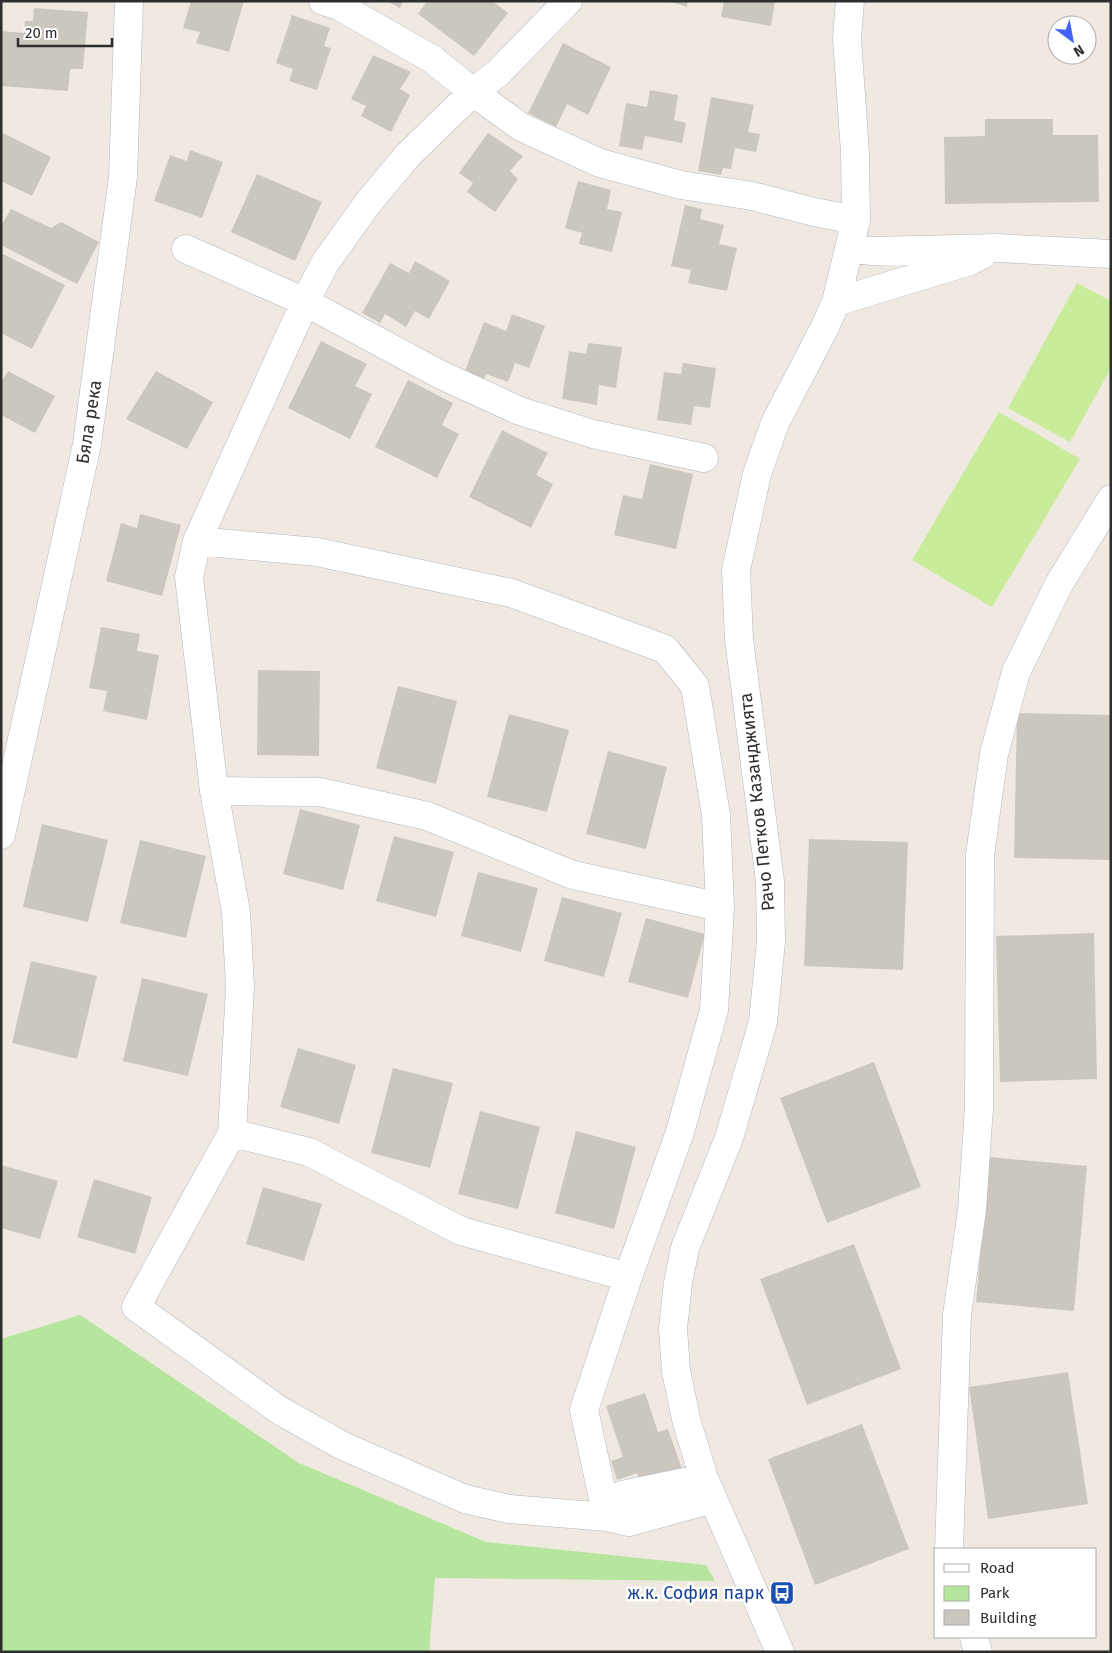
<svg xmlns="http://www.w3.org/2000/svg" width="1112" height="1653" font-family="'Fira Sans',sans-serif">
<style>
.green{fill:#b6e59e}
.pitch{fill:#c9ec9a}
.building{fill:#cbc7bf}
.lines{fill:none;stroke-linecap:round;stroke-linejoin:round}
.minor-casing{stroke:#b4b7c1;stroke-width:29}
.minor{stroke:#fff;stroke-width:28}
.labels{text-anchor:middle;stroke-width:5;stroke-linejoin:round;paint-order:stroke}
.street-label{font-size:18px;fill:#2e2e2e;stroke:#fff}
.transit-label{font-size:18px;fill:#164399;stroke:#fff;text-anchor:end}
</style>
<rect width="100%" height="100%" fill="#efe9e1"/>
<path class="green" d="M80,1315L299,1463L486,1542L706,1565L715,1581L435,1578L429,1652H1V1339Z"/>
<path class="pitch" d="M1077,283L1111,301V368L1070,442L1008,408Z
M999,412L1080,459L992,607L912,560Z"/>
<path class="building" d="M191,1H244L229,52L196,43L200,32L183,28Z
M387,1H403L400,8Z
M427,1H492L508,13L474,56L418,14Z
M668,1H688L687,7Z
M724,1H775L771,26L721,17Z
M34,8L88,12L83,69H70L68,91L1,86V31L24,33L25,21H33Z
M292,15L330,28L324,46L331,48L317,90L289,81L293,69L276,63Z
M563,43L611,67L588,115L567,104L556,127L528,113Z
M373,55L411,72L400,89L410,95L391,132L361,116L366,106L351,99Z
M650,90L678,95L674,120L686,123L682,143L645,136L642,150L619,146L626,103L647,107Z
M711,97L754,105L748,132L760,134L756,152L735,148L731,169L723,168L721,175L698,171Z
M985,119H1053V135H1098L1099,202L945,204L944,137L985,136Z
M1,132L51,157L32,196L1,181Z
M488,133L523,156L510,171L518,179L495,212L467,192L473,183L459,173Z
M190,150L223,162L202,218L154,201L170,155L187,161Z
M257,174L322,202L295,261L231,232Z
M578,181L611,190L607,209L622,212L612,252L579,244L582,233L565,228Z
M685,205L702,209L700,219L724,225L719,244L737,248L727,291L688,283L691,270L671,266Z
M11,209L51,228L61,222L99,242L77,284L1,245V226Z
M1,253L65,285L32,349L1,333Z
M415,261L450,281L429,319L415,311L406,327L385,314L380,323L362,313L390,263L409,273Z
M512,314L545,326L529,368L515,363L508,382L486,374L482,384L463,376L484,322L506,331Z
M321,341L367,364L355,386L372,394L350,439L288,408Z
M588,343L622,347L616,388L599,385L597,405L562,399L569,351L586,354Z
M683,363L716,368L710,408L694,406L691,425L657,420L664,372L681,374Z
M8,371L55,396L35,433L1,415V383Z
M156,371L213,402L187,449L126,419Z
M408,380L453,403L442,425L459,434L437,478L375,447Z
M502,430L548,453L536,475L553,484L531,528L469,497Z
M650,464L693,474L676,549L614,535L623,495L642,499Z
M140,514L181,525L162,596L106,581L121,523L137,528Z
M101,627L140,634L137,651L159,655L147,720L103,711L107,691L89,688Z
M258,670L320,671L319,756L257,755Z
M398,686L457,701L436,784L376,768Z
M1017,713L1111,715V860L1014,858Z
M509,714L569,730L547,812L487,797Z
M608,751L667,767L646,849L586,834Z
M300,809L360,825L343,890L283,874Z
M42,824L108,840L88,922L23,907Z
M394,836L454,852L436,917L376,901Z
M809,839L908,842L903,970L804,966Z
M140,840L206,856L186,938L120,923Z
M478,872L538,888L521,952L461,936Z
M562,897L622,913L604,977L544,961Z
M646,918L705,934L688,998L628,982Z
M1094,933L1097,1079L1000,1082L996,936Z
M31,961L97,976L77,1059L12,1043Z
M142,978L208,994L188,1076L123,1061Z
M298,1048L356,1065L339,1124L280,1107Z
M874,1062L921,1187L827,1223L780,1098Z
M393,1068L453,1083L430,1168L371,1153Z
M480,1111L540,1127L518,1209L458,1194Z
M576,1131L636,1147L614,1229L555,1213Z
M989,1157L1087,1166L1074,1311L976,1302Z
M1,1165L58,1181L40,1239L1,1228Z
M94,1179L152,1197L135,1254L77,1237Z
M263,1187L322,1204L304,1261L246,1244Z
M854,1244L901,1369L807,1405L760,1279Z
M1068,1372L1088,1504L988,1519L969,1387Z
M645,1393L658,1432L668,1429L682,1469L641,1483L637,1473L617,1480L611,1461L623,1457L606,1406Z
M862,1424L909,1549L815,1585L768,1459Z"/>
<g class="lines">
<defs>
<path id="minor" d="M323,1L339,6L432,59L473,92L521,127L600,163L681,185L752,196L814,212L856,220
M568,1L498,73L473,92L408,155L368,203L325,263L305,302L197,541L189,577L214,791L236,912L240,987L232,1133L136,1307L279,1410L343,1446L465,1499L509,1509L607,1517L629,1522L713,1499
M186,249L305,302L441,375L520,411L593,434L704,458
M849,249L873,251L997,248L1111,254
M836,302L970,261L982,255
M197,541L317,552L511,593L665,649L695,686L716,815L720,907L714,1010L680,1132L628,1277L584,1410L607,1517
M214,791L320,792L427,816L573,875L720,907
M1,835L87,444L123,177L129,1
M232,1133L309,1152L461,1231L628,1277
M607,1517L622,1495L704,1478
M949,1549L957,1315L972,1210L979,1108L980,855L994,754L1016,672L1059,584L1111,499
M974,1637L978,1652
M780,1652L704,1478L687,1423L676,1371L673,1328L678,1283L685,1248L729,1138L763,1022L771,941L770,881L739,639L736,570L757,474L775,423L825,327L836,302L856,220L855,153L847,38L850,1"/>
</defs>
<use href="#minor" class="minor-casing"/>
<use href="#minor" class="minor"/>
</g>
<defs>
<symbol id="bus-square" viewBox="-11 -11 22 22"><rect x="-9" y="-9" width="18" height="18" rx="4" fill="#1a4fb4" stroke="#fff"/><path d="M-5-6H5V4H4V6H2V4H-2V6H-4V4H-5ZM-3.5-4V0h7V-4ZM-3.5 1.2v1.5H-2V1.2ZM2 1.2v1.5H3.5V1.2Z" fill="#fff"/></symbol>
</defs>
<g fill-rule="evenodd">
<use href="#bus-square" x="768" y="1579" width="28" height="28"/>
</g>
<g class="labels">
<g class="street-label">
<text transform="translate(89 422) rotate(-81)" y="6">Бяла река</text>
<text transform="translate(757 802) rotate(-96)" y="6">Рачо Петков Казанджията</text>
</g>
<g class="transit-label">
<text x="764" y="1599">ж.к. София парк</text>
</g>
</g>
<rect width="1112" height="1653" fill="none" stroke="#2e2e2e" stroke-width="5"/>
<rect x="934" y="1548" width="162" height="90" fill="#ffffff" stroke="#ababab"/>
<rect x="944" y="1564" width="25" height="8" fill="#ffffff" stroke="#ababab"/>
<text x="980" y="1573" font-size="15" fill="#2e2e2e">Road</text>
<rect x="944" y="1586" width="25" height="15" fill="#b6e59e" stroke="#ababab"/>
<text x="980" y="1598" font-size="15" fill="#2e2e2e">Park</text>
<rect x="944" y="1610" width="25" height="15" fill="#cbc7bf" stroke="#ababab"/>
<text x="980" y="1623" font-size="15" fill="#2e2e2e">Building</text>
<g transform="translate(1072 40) rotate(148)"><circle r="24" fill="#ffffff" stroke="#ababab"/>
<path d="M0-4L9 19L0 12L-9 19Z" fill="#4264fb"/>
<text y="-8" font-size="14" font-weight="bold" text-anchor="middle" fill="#2e2e2e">N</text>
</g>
<path d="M18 38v8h94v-8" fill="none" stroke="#2e2e2e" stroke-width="2.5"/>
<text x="25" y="38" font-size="15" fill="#2e2e2e" stroke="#ffffff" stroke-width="4" paint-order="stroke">20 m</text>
</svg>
